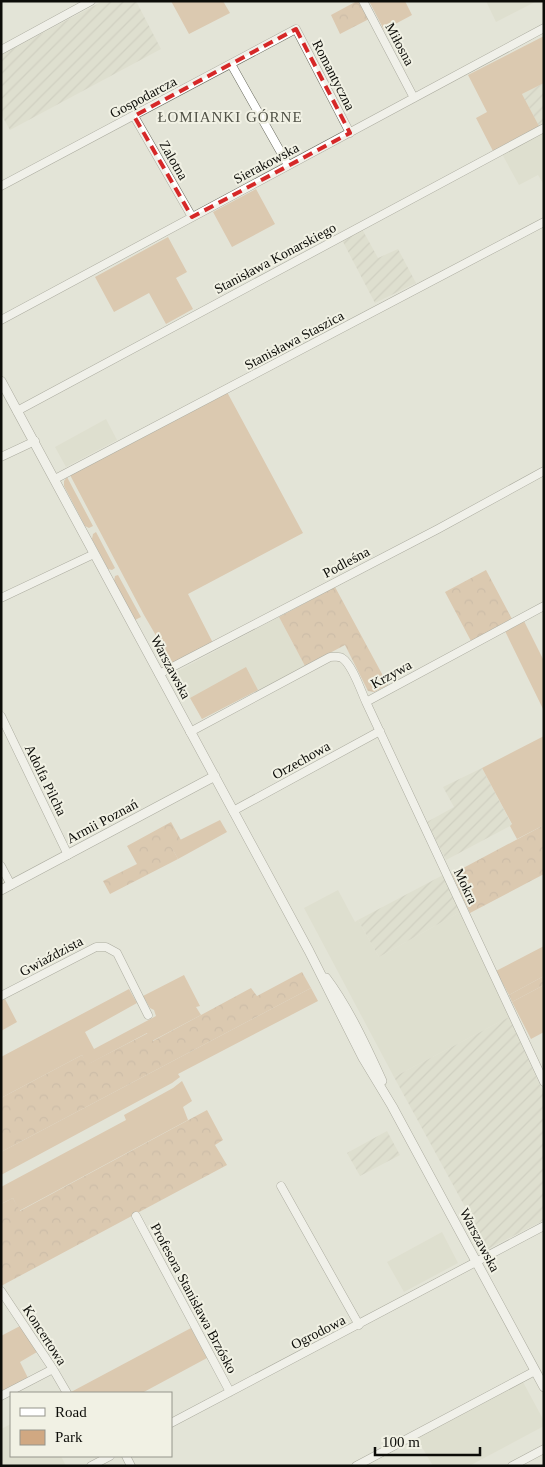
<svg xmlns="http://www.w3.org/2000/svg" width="545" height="1467" font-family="'Times New Roman',serif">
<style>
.built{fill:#d8d9c5}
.industrial{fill:url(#industrial-furrows)}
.green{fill:#d0a882}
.forest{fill:url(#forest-crowns)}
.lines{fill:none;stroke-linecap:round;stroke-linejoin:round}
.minor-casing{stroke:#68695d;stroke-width:9}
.tertiary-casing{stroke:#68695d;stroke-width:10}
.minor{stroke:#fff;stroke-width:8}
.tertiary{stroke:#fff;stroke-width:9}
.marked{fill:none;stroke:#d62828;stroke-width:4;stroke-dasharray:10 6;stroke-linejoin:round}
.labels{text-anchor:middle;stroke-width:4;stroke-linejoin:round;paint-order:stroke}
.street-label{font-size:14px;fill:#0c0c08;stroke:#f1f1e4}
.neighbourhood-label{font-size:15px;letter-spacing:1px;fill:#505146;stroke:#f1f1e4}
</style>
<defs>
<pattern id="industrial-furrows" width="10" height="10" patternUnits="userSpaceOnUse" patternTransform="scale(1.25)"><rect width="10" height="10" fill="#d8d9c5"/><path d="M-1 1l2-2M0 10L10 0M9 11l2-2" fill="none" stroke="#b8b9a8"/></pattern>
<pattern id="forest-crowns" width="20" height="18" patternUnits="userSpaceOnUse" patternTransform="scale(1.25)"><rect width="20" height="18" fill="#d0a882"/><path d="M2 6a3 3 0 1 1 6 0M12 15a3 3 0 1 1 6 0" fill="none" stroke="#b18f6f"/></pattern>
</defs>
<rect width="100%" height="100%" fill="#e3e4d7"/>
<path class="built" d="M486,1H537L496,22Z
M544,132V185L538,175L519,185L502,154Z
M106,419L117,440L66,467L55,447Z
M279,617L305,666L202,719L176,672Z
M338,890L355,922L358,920L379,957L460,912L509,1017L394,1077L304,908Z
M442,1232L458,1263L404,1292L387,1262Z
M523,1382L544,1421V1426L469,1466H433L416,1437Z
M11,1424V1456H61L66,1466H1V1429Z"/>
<path class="industrial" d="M103,1H136L161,49L10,130L1,114V55Z
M544,83V123L539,126L522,94Z
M362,229L378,258L398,249L416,283L375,303L342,240Z
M482,768L512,825L446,860L427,822L454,807L443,787Z
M443,875L460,912L379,957L358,920Z
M509,1017L544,1094V1220L488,1249L394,1077Z
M387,1131L400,1155L360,1176L347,1153Z"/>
<path class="green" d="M171,1H223L230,13L189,34Z
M369,1H405L412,15L384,30Z
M544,36V83L522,94L539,126L493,151L476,118L487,112L468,75Z
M256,189L275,224L232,247L213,212Z
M168,237L187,272L176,278L193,309L166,324L149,293L114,312L95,277Z
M227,392L303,533L188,594L213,643L172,663L144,615L70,475Z
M67,477L93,526L89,528L85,526L64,486V481Z
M96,532L115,568L112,570L108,569L92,539L93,534Z
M118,575L141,617L135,620L114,581L115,576Z
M524,621L544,661V711L505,631Z
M246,667L258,690L202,719L190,698Z
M544,736V825L517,839L510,826L512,824L482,768Z
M220,820L227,832L178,859L170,845Z
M544,946V976L509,995L496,971Z
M184,975L200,1006L196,1007L201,1015L152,1041L147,1033L87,1065L82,1055L1,1098V1057L129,989L137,1003L85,1032L94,1049L156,1016L154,1010L150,1008L143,996Z
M544,985V1032L531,1039L512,1002Z
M311,988L318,1001L178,1074L180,1077L172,1083L1,1175V1152Z
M5,999L17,1022L1,1031V1001Z
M182,1081L192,1101L183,1107L188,1120L19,1211L13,1198L1,1204V1187L126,1120L124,1115L173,1088Z
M20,1326L37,1352L20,1362L28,1378L1,1393V1336Z
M191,1328L207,1358L142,1393H72L71,1392Z"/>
<path class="forest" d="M357,1L360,2L369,19L340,34L331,15Z
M486,570L512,619L471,641L445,592Z
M335,587L388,685L374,692L368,691L345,645L305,666L279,617Z
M171,822L181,840L171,846L178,859L110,894L103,881L137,864L127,846Z
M544,825V874L470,913L452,874Z
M302,972L311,988L1,1152V1098L82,1055L88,1064L148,1033L153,1041L251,988L257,996Z
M544,976V985L512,1002L509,995Z
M207,1110L223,1140L215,1145L227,1165L1,1286V1204L13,1198L20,1211Z"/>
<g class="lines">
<defs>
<path id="minor" d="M363,1L414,98
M1,50L91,1
M231,64L288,165
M134,116L192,217
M1,186L296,29L350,133
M1,320L544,28
M17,411L544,128
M1,457L35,441
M55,479L544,222
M1,598L94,554
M159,674L438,529L544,471
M366,702L544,1082
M1,716L68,855
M190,732L330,657C335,657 339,656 342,658C352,664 361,691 366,702L544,606
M233,811L380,731
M1,866L11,885
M1,996L96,947H106L117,953L148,1015
M281,1186L359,1325
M136,1216L230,1392
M1,1291L53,1369L67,1393
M1,1396L53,1369
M171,1423L544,1226
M126,1456L131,1466
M91,1466L110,1456
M356,1466L535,1371
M512,1466L544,1449"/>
<path id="tertiary" d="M1,381L309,951L363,1058L392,1106L544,1387
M1,890L215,776
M326,978C348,1007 367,1048 382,1081"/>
</defs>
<use href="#minor" class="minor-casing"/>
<use href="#tertiary" class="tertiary-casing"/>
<use href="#minor" class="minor"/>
<use href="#tertiary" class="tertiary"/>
</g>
<path d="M0 0H545V1467H0ZM296,29L350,133L192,217L134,116Z" fill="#e3e4d7" fill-opacity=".55" fill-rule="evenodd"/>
<path class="marked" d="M296,29L350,133L192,217L134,116Z"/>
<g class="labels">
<g class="street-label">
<text transform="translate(400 44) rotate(62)" y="5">Miłosna</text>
<text transform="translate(334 75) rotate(63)" y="5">Romantyczna</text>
<text transform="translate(143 97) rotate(-28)" y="5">Gospodarcza</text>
<text transform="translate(174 160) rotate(60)" y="5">Zalotna</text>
<text transform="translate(266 163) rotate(-28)" y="5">Sierakowska</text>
<text transform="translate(275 258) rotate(-28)" y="5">Stanisława Konarskiego</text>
<text transform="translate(294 340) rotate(-28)" y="5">Stanisława Staszica</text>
<text transform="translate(346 562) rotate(-28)" y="5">Podleśna</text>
<text transform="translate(171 667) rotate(62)" y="5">Warszawska</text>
<text transform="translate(391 674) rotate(-29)" y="5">Krzywa</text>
<text transform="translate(301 760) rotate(-29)" y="5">Orzechowa</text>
<text transform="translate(46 780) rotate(64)" y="5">Adolfa Pilcha</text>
<text transform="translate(102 821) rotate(-28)" y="5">Armii Poznań</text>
<text transform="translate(466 886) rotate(65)" y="5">Mokra</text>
<text transform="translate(51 956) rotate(-28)" y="5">Gwiaździsta</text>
<text transform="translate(480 1240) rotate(62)" y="5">Warszawska</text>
<text transform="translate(194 1298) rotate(62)" y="5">Profesora Stanisława Brzósko</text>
<text transform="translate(318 1332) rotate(-27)" y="5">Ogrodowa</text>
<text transform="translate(45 1335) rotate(57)" y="5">Koncertowa</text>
</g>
<g class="neighbourhood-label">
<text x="230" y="122">ŁOMIANKI GÓRNE</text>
</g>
</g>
<rect width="545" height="1467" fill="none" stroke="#0c0c08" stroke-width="5"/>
<rect x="10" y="1392" width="162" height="65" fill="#f1f1e4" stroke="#95958c"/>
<rect x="20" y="1408" width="25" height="8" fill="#ffffff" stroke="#95958c"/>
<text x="55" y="1417" font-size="15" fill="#0c0c08">Road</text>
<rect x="20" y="1430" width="25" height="15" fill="#d0a882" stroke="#95958c"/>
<text x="55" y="1442" font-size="15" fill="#0c0c08">Park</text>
<path d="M375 1447v8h105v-8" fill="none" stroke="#0c0c08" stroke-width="2.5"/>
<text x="382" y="1447" font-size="15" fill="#0c0c08" stroke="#f1f1e4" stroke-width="4" paint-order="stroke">100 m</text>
</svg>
